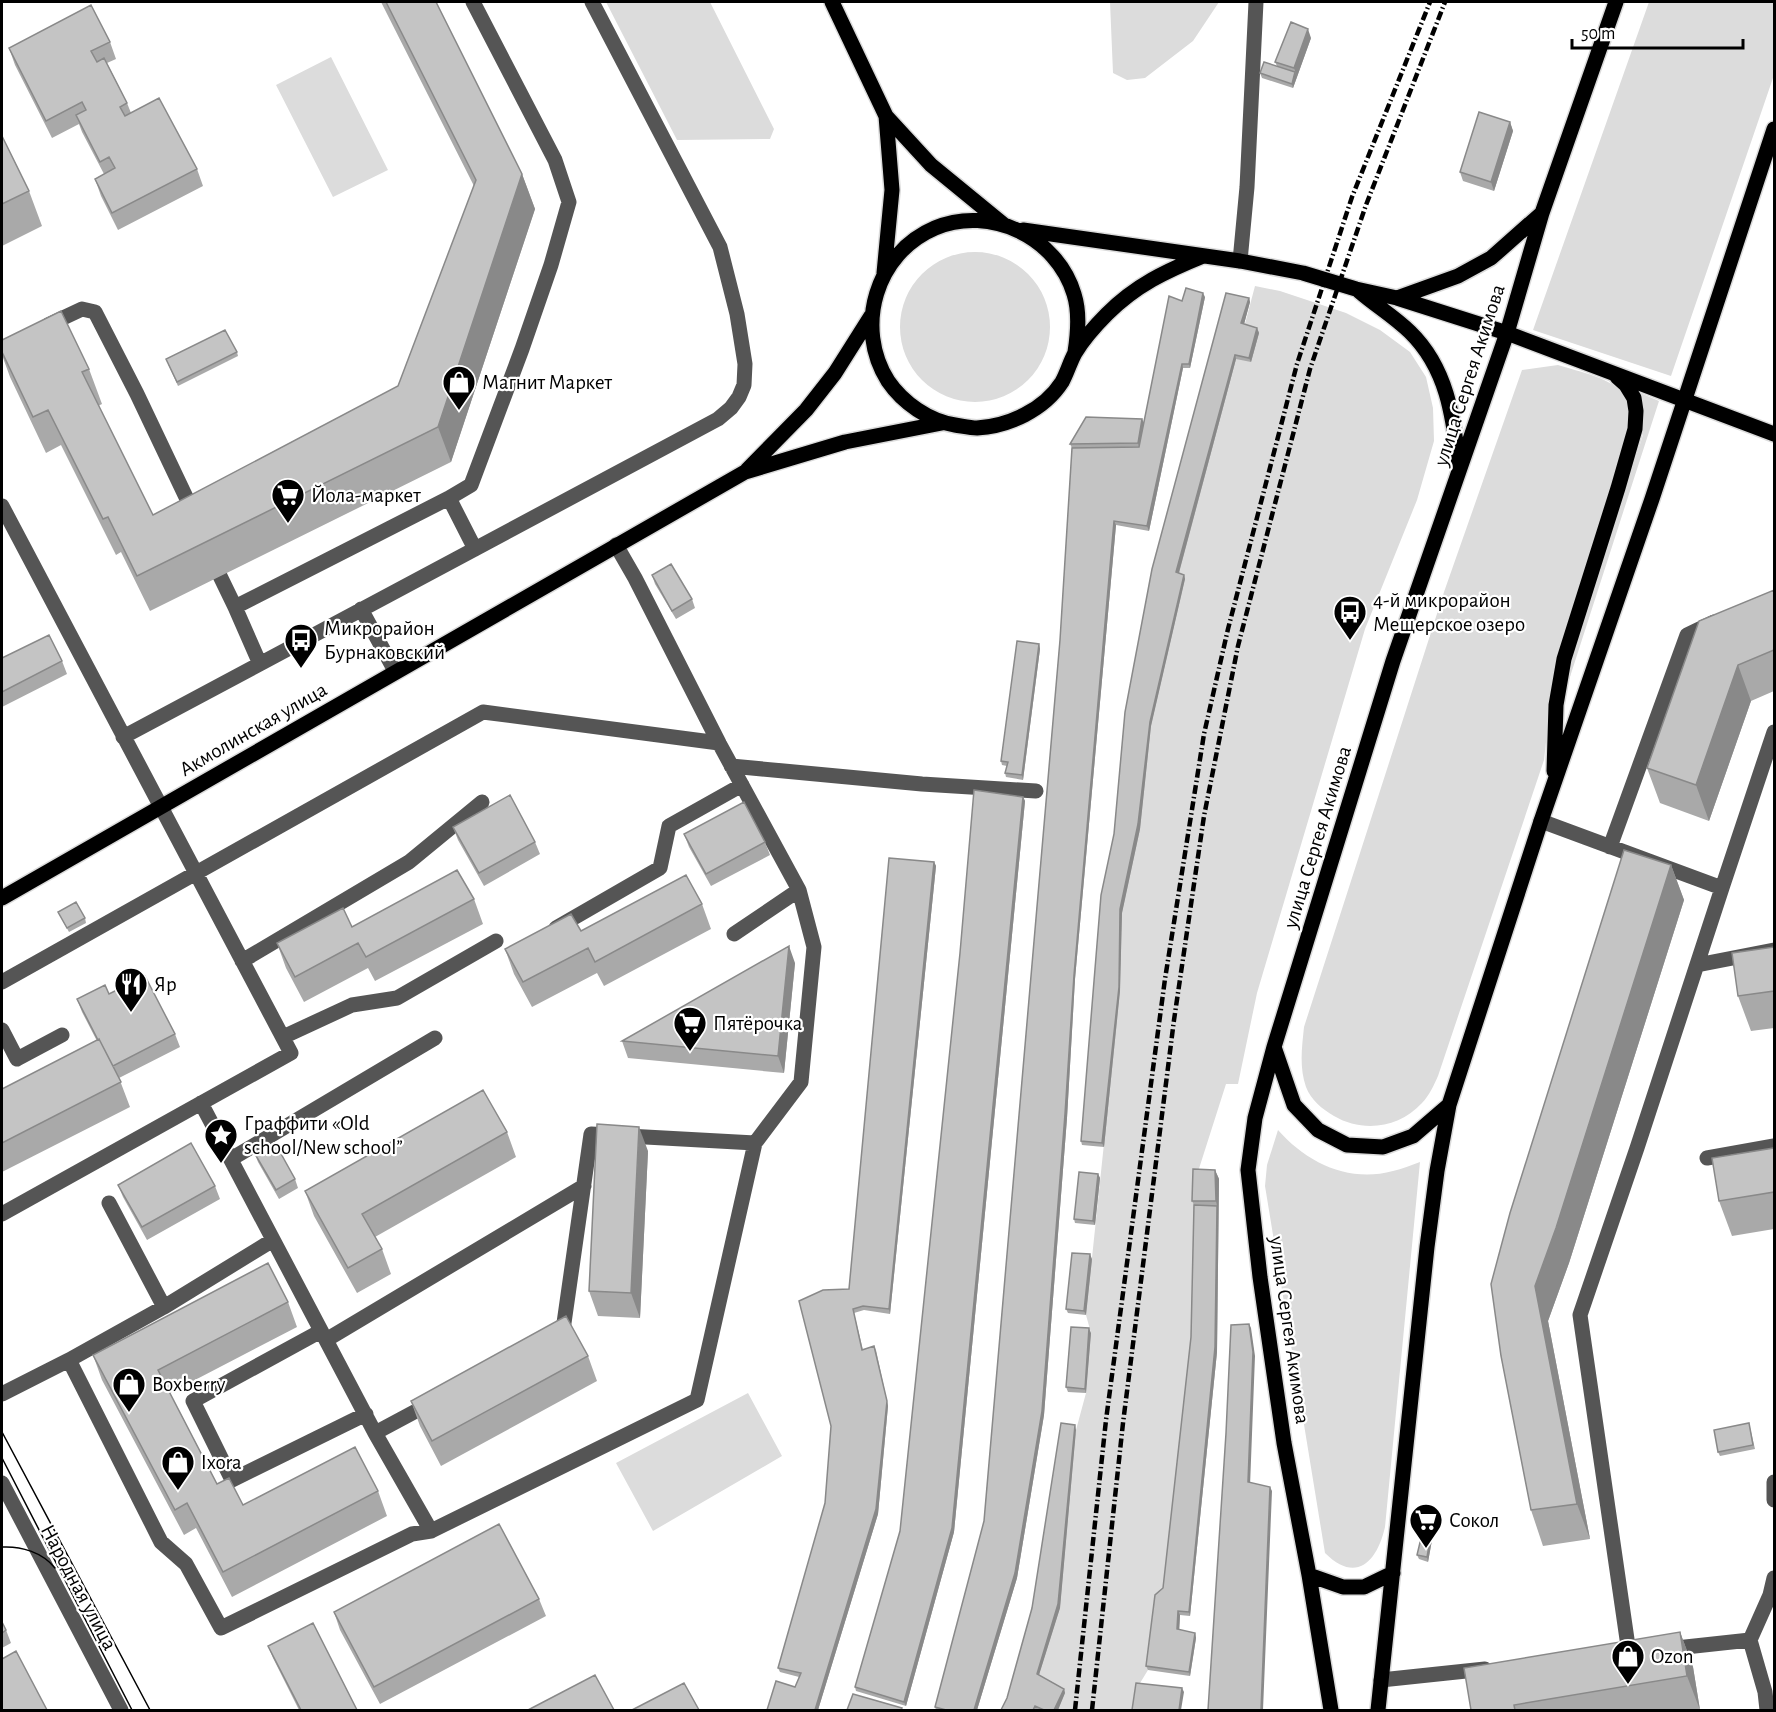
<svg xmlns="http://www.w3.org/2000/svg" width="1776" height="1712" font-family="'Alegreya Sans',sans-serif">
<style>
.green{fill:#dcdcdc}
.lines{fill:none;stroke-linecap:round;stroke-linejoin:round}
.major-casing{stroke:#dbdbdb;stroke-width:18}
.minor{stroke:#555;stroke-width:15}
.major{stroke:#000;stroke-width:15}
.tram{stroke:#000;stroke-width:1.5}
.rail{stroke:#000;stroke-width:4.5;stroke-dasharray:9 3 1.5 3;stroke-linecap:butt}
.wall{fill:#a9a9a9}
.shaded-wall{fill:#898989}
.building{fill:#c4c4c4;stroke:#898989;stroke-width:1.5}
.labels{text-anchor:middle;stroke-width:4.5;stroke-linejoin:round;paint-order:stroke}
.street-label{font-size:21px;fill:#000;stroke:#fff}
.poi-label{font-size:21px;fill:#000;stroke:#fff;text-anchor:start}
</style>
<rect width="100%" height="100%" fill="#fff"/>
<path class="green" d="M606,2H710L774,129L770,139L677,140Z
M1110,2H1219L1193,41L1145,78L1127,80L1113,73Z
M1649,2H1774V75L1671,376L1533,330Z
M331,57L388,170L333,197L276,85Z
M900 327a75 75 0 1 1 150 0a75 75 0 1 1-150 0Z
M1255,286L1280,291L1346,313L1380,330L1410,352L1426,377L1433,408L1434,441L1417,500L1365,629L1257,993L1238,1084H1226L1196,1178L1192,1342L1165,1592L1148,1670L1137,1688L1134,1710H1058L1065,1693L1038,1678L1060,1608L1076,1430L1086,1393L1091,1333L1086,1315L1120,991L1122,913L1140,828L1151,726L1185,579L1178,576Z
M1558,365C1579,372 1613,377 1625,397C1629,404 1630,412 1631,420L1555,662L1544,760L1438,1076C1434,1085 1429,1096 1422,1103C1399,1128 1363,1133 1334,1116C1322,1109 1311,1100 1306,1087C1299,1067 1302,1047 1304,1027L1444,592L1522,370Z
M1638,392L1659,401L1568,683L1572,651L1643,435L1644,413Z
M1278,1130C1307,1163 1349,1183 1393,1171C1402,1169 1411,1165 1420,1162L1385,1527C1377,1562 1356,1584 1325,1553L1265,1186L1267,1165Z
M748,1393L782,1456L653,1531L616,1463Z"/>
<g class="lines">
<defs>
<path id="major" d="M832,2L886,116L892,190L884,273
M886,116L931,165L1003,224
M1023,230L1240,261L1303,273L1356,289L1397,298L1507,333L1774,434
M1359,291C1375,305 1395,317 1410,332C1447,368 1453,416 1459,464
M1397,298L1458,276L1491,258L1542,213
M1075,352C1078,333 1080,313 1074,294C1057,237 990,205 935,228C876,253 854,327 888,381C903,403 929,421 955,425C962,426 970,428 977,428C1009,426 1044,410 1062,382C1067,373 1070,362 1075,353C1083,340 1096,325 1107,314C1136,285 1166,271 1203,256
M747,470L806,410L835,373L871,316
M1554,771L1556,705L1564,659L1618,488L1635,429L1636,411L1634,398L1626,385L1617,377
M2,898L745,472L845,442L942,423
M1274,1047L1294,1105L1318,1130L1347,1145L1383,1147L1413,1136L1449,1105
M1309,1575L1343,1587H1364L1393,1573
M1331,1710L1309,1575L1284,1443L1260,1277L1248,1170L1255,1118L1274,1047L1393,661L1507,333L1542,213L1616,2
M1378,1710L1427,1247L1437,1171L1449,1105L1541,821L1652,499L1774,129"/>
</defs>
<use href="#major" class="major-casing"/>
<path class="minor" d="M1240,261L1247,187L1256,2
M48,325L82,309L95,312L137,394L195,516
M449,498L475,549
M2,506L291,1053L2,1214
M616,545L635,578L719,743
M220,576L235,607
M361,609L395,671
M260,664L235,607L449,498L471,485L522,349L551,265L569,202L555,160L473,2
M123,737L718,419L731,408L739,397L744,385L745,364L737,314L720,247L592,2
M731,766L922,784L1036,791
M1541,821L1722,888L1637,1148L1580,1315L1629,1653
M1610,847L1687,635L1714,622
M1722,888L1774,732
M556,928L660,868L669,826L742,785
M242,961L409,862L482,802
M1697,965L1774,950
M2,982L483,712L719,743L799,890L734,934
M2,1030L17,1059L62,1035
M283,1037L352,1005L397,998L496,941
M755,1143L801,1082L814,947L799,890
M1707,1158L1774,1146
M231,1159L435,1038
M109,1203L164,1307
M321,1331L193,1401L232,1480L366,1414
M326,1340L584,1186
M69,1360L164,1307L273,1240
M2,1394L69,1360L161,1542L186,1564L221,1628L412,1534L431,1531L375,1433L201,1103
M375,1433L431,1403
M1774,1482V1500
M2,1483L121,1710
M431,1531L697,1400L755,1143L591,1134L563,1330L557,1333
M1667,1649L1750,1640
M1381,1680L1485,1669
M1767,1710L1765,1692L1750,1640L1770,1595L1774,1578"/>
<use href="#major" class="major"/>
<path class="tram" d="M2,1432L150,1710
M2,1458L132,1710
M2,1547C21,1546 42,1552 55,1568"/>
<path class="rail" d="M1075,1710L1106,1420L1165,979L1204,734L1228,629L1297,364L1352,197L1430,2
M1092,1710L1123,1423L1174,1020L1204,816L1238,646L1310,369L1366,205L1445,2"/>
</g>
<path class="wall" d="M381,2H436L522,174L535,209L451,462L150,611L121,552L116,555L61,445L46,453L10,377L2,355V340L89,369L102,404L98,406L153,515L398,386L474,186Z
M1311,38L1293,88L1262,78L1260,73L1277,66L1275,62Z
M110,42L116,59L107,63L127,103L131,113L197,169L203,186L118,230L101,196L95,179L104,174L82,132L79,124L52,138L15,65L9,48Z
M1510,122L1513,131L1494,191L1463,181L1460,172Z
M2,136L29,191L42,226L2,246Z
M1205,297L1190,368H1183L1149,531L1116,525L1075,979L1067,1118L1044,1415L1017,1578L977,1710H936L935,1707L984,1521L1060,640L1072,448L1070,444L1142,419L1144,423L1182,301Z
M1249,298L1250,302L1244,324L1257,328L1259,333L1251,362L1236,359L1179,573L1184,575L1185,579L1151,726L1140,829L1122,913L1120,991L1104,1147L1082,1145L1081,1141L1114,834L1125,712Z
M237,352L238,356L178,386L168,364Z
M652,575L692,599L695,608L676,619L655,584Z
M1774,590V691L1751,701L1709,821L1660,803L1647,768Z
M1039,644L1040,649L1023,780L1006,777L1005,773L1007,766L1002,765L1001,761Z
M2,658L62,661L67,674L2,707Z
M1023,797L1025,801L954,1532L906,1706L856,1691L855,1687L900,1531Z
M453,827L535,842L540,854L484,886L458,840Z
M684,834L765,842L770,855L711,886L689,847Z
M934,862L936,866L890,1314L864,1310L854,1313L863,1350L874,1346L876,1350L888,1406L878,1514L818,1710H767L795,1687L799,1677L780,1672L778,1668L825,1503L849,1289Z
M1671,865L1684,900L1569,1263L1548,1321L1590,1539L1543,1546L1531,1510L1501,1356Z
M474,899L483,924L375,981L368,968L304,1002L286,968L277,943Z
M702,904L711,929L604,986L597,973L532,1007L514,974L505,949Z
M58,912L85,918L86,923L69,932Z
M1774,947V1028L1751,1031L1738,996Z
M795,963L784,1073L628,1058L622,1041Z
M109,994L175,1034L180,1047L119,1078L130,1107L2,1172V1089L97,1041L82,1012L77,999Z
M507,1132L516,1157L375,1237L382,1249L391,1274L357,1293L314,1216L305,1191Z
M1774,1148V1229L1732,1236L1719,1201Z
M648,1151L640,1318L598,1316L589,1291Z
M255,1154L295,1179L298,1188L279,1199L258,1162Z
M1215,1170L1219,1179L1217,1352L1190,1616L1180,1615L1179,1630L1195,1633L1196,1638L1190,1676L1148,1670L1146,1666L1163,1588L1191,1337L1194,1205L1192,1201Z
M1098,1174L1100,1178L1095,1225L1075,1223L1074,1219Z
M118,1185L215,1186L220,1199L147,1240L123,1197Z
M1092,1259L1086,1315L1068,1313L1066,1309Z
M288,1302L297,1327L170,1393L217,1484L243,1505L378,1491L387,1516L232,1597L196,1528L184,1535L102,1380L93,1355Z
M1091,1333L1086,1393L1068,1392L1066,1387Z
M588,1356L597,1381L441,1466L420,1426L411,1401Z
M1749,1423L1755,1449L1720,1456L1718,1452Z
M1076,1430L1060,1608L1039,1675L1064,1689L1065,1693L1058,1710H1001L1007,1698L1032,1608Z
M1431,1535L1432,1540L1428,1562L1419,1559L1417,1555Z
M539,1599L546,1616L380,1704L340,1630L334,1612Z
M2,1622L6,1630L11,1643L2,1648Z
M313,1623L357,1710H299L273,1658L268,1646Z
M1680,1632L1693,1667L1700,1710H1471Z"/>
<path class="shaded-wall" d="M1308,29L1311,38L1297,77L1294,68Z
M1295,72L1297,77L1293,88L1292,84Z
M1510,122L1513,131L1494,191L1491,182Z
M522,174L535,209L451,462L438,427Z
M1203,293L1205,297L1190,368L1189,364Z
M1249,298L1250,302L1243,328L1241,323Z
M1257,328L1259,333L1251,362L1249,358Z
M1235,355L1236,359L1178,576L1176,572Z
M1182,364L1183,368L1149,531L1147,526Z
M1142,419L1146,428L1141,452L1138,443Z
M1114,521L1116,525L1075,979L1067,1118L1044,1415L1017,1578L977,1710H974L1074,975Z
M1184,575L1185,579L1151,726L1140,829L1122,913L1120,991L1104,1147L1102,1143L1120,909L1150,722Z
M1039,644L1040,649L1023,780L1022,775Z
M1738,665L1751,701L1709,821L1696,785Z
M1023,797L1025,801L954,1532L906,1706L904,1702Z
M934,862L936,866L890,1314L889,1309Z
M1671,865L1684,900L1569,1263L1548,1321L1590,1539L1577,1504L1535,1286Z
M789,946L795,963L784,1073L778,1056Z
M639,1127L648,1151L640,1318L631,1293Z
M1215,1170L1219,1179L1217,1352L1190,1616L1189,1612L1217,1206L1216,1201Z
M1098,1174L1100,1178L1095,1225L1093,1221Z
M1090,1254L1092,1259L1086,1315L1084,1311Z
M1249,1324L1251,1328L1255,1356L1250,1486L1248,1482Z
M1089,1328L1091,1333L1086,1393L1085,1389Z
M874,1346L888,1406L878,1514L818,1710H815Z
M1075,1425L1076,1430L1060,1608L1038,1678L1037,1674Z
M1270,1487L1272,1491L1263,1710H1261Z
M1431,1535L1432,1540L1428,1562L1427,1557Z
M1178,1611L1180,1615L1179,1634L1177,1629Z
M1680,1632L1693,1667L1700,1710L1687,1676Z
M1195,1633L1196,1638L1190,1676L1189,1672Z
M1182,1688L1184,1692L1181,1710H1179Z
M1064,1689L1065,1693L1058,1710H1054Z"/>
<path class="building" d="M386,2H436L522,174L438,427L137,576L108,517L103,519L48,410L33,417L2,352V340L61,311L89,369L82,372L153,515L398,386L476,180Z
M91,5L110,42L91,51L97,62L104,58L127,103L120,107L125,116L159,98L197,169L112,213L95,179L115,168L109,157L100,162L76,115L86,110L82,102L46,121L9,48Z
M1291,22L1308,29L1294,68L1275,62Z
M1264,62L1295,72L1292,84L1260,73Z
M1479,112L1510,122L1491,182L1460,172Z
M2,136L29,191L2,204Z
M1186,288L1203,293L1189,364H1182L1147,526L1114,521L1074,975L1065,1114L1042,1411L1015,1573L974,1710H946L935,1707L984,1521L1060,640L1072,448L1139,447L1169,296L1182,301Z
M1226,293L1249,298L1241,323L1257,328L1249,358L1235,355L1176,572L1184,575L1150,722L1138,824L1120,909L1119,987L1102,1143L1081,1141L1101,895L1114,834L1125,712L1152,569Z
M225,330L237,352L177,382L166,359Z
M1086,417L1142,419L1138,443L1070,444Z
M671,564L692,599L672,611L652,575Z
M1774,590V650L1738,665L1696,785L1647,768L1699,621Z
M49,635L62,661L2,692V658Z
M1017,641L1039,644L1022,775L1005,773L1008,762L1001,761Z
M974,790L1023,797L952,1528L904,1702L855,1687L900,1531L960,953Z
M510,795L535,842L479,873L453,827Z
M744,802L765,842L706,874L684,834Z
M1624,850L1671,865L1556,1228L1535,1286L1577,1504L1531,1510L1501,1356L1491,1284L1510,1213Z
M889,858L934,862L889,1309L863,1306L853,1309L862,1350L874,1346L887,1401L876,1509L815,1710H767L776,1681L795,1687L801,1673L778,1668L825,1503L831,1426L799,1301L823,1290L849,1289Z
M457,870L474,899L366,957L358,943L295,977L277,943L343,908L352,927Z
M686,875L702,904L595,962L588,948L523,982L505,949L571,914L581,931Z
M76,902L85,918L67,928L58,912Z
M789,946L778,1056L622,1041Z
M1774,947V991L1738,996L1732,953Z
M145,976L175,1034L113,1066L99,1039L98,1040L77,999L105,985L109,994Z
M99,1039L121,1082L2,1143V1089Z
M483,1090L507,1132L362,1214L382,1249L348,1268L305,1191Z
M597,1124L639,1127L631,1293L589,1291Z
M191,1143L215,1186L142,1227L118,1185Z
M275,1143L295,1179L276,1190L255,1154Z
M1774,1148V1192L1719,1201L1712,1158Z
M1193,1169L1215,1170L1216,1201H1192Z
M1079,1172L1098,1174L1093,1221L1074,1219Z
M1194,1205L1217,1206L1215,1347L1189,1612L1178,1611L1177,1629L1195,1633L1189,1672L1146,1666L1155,1595L1163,1588L1191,1337Z
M1072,1253L1090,1254L1084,1311L1066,1309Z
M268,1263L288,1302L158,1370L217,1484L229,1478L243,1505L355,1447L378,1491L223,1572L187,1503L175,1510L93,1355Z
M566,1316L588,1356L432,1441L411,1401Z
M1249,1324L1253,1352L1248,1482L1270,1487L1261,1710H1208L1226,1433L1231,1325Z
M1071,1327L1089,1328L1085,1389L1066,1387Z
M1061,1423L1075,1425L1058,1604L1037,1674L1064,1689L1054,1710H1044L1035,1706L1033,1710H1001L1007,1698L1032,1608Z
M1749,1423L1753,1445L1718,1452L1714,1430Z
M499,1524L539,1599L374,1687L334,1612Z
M1422,1534L1431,1535L1427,1557L1417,1555Z
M2,1622L6,1630L2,1633Z
M313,1623L357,1710H301L268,1646Z
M1680,1632L1687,1676L1514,1705L1515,1710H1471L1464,1668Z
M16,1651L47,1710H2V1659Z
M595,1675L614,1710H528Z
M684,1683L699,1710H632Z
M1136,1683L1182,1688L1179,1710H1132Z
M853,1694L902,1708L901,1710H847Z"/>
<defs>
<symbol id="shop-pin" viewBox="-11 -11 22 30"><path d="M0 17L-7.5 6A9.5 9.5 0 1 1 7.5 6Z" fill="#000" stroke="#fff"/><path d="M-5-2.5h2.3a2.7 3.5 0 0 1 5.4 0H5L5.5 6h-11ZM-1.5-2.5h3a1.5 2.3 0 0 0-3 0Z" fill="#fff"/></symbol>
<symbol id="supermarket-pin" viewBox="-11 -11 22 30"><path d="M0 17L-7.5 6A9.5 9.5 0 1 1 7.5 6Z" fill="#000" stroke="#fff"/><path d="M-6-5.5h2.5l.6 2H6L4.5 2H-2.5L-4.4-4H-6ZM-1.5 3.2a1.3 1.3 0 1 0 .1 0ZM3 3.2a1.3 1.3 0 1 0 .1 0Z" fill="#fff"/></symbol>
<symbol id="bus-pin" viewBox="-11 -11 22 30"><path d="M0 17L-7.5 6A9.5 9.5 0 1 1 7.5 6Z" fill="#000" stroke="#fff"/><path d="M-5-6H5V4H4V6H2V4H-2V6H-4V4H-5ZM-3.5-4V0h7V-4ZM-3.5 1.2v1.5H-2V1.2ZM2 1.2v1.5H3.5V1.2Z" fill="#fff"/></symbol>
<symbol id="restaurant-pin" viewBox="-11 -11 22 30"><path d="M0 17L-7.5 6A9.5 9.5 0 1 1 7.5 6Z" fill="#000" stroke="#fff"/><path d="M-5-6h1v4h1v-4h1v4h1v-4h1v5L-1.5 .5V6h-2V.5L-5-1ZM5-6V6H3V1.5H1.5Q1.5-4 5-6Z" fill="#fff"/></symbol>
<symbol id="sight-pin" viewBox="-11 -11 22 30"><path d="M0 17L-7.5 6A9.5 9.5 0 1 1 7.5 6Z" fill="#000" stroke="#fff"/><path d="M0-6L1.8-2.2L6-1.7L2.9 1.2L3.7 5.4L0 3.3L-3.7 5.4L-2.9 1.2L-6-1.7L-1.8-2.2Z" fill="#fff"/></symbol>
</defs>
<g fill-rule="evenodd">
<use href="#shop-pin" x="440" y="363" width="38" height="52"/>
<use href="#supermarket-pin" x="269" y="476" width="38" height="52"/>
<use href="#bus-pin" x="1331" y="593" width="38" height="52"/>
<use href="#bus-pin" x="282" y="621" width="38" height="52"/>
<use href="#restaurant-pin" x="112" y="965" width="38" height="52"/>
<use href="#supermarket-pin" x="671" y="1004" width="38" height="52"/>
<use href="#sight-pin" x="202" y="1116" width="38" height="52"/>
<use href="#shop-pin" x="110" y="1365" width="38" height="52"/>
<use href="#shop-pin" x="159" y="1443" width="38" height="52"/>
<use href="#supermarket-pin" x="1407" y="1501" width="38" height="52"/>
<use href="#shop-pin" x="1609" y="1637" width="38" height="52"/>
</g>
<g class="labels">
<g class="street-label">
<text transform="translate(1469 375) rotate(-72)" y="7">улица Сергея Акимова</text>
<text transform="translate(253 729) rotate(-30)" y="7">Акмолинская улица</text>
<text transform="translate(1317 837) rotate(-73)" y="7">улица Сергея Акимова</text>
<text transform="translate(1290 1330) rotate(82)" y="7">улица Сергея Акимова</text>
<text transform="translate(79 1587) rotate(62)" y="7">Народная улица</text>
</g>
<g class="poi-label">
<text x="482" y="389">Магнит Маркет</text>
<text x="311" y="502">Йола-маркет</text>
<text x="1373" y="607">4-й микрорайон<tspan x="1373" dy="24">Мещерское озеро</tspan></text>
<text x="324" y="635">Микрорайон<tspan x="324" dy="24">Бурнаковский</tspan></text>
<text x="154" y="991">Яр</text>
<text x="713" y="1030">Пятёрочка</text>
<text x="244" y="1130">Граффити «Old<tspan x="244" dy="24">school/New school”</tspan></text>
<text x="152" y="1391">Boxberry</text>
<text x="201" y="1469">Ixora</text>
<text x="1449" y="1527">Сокол</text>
<text x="1651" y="1663">Ozon</text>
</g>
</g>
<rect width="1776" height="1712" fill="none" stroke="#000000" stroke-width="6"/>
<path d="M1572 39v9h171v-9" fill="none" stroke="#000000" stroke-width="3"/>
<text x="1581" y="39" font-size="18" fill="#000000" stroke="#ffffff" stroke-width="4.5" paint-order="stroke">50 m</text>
</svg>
